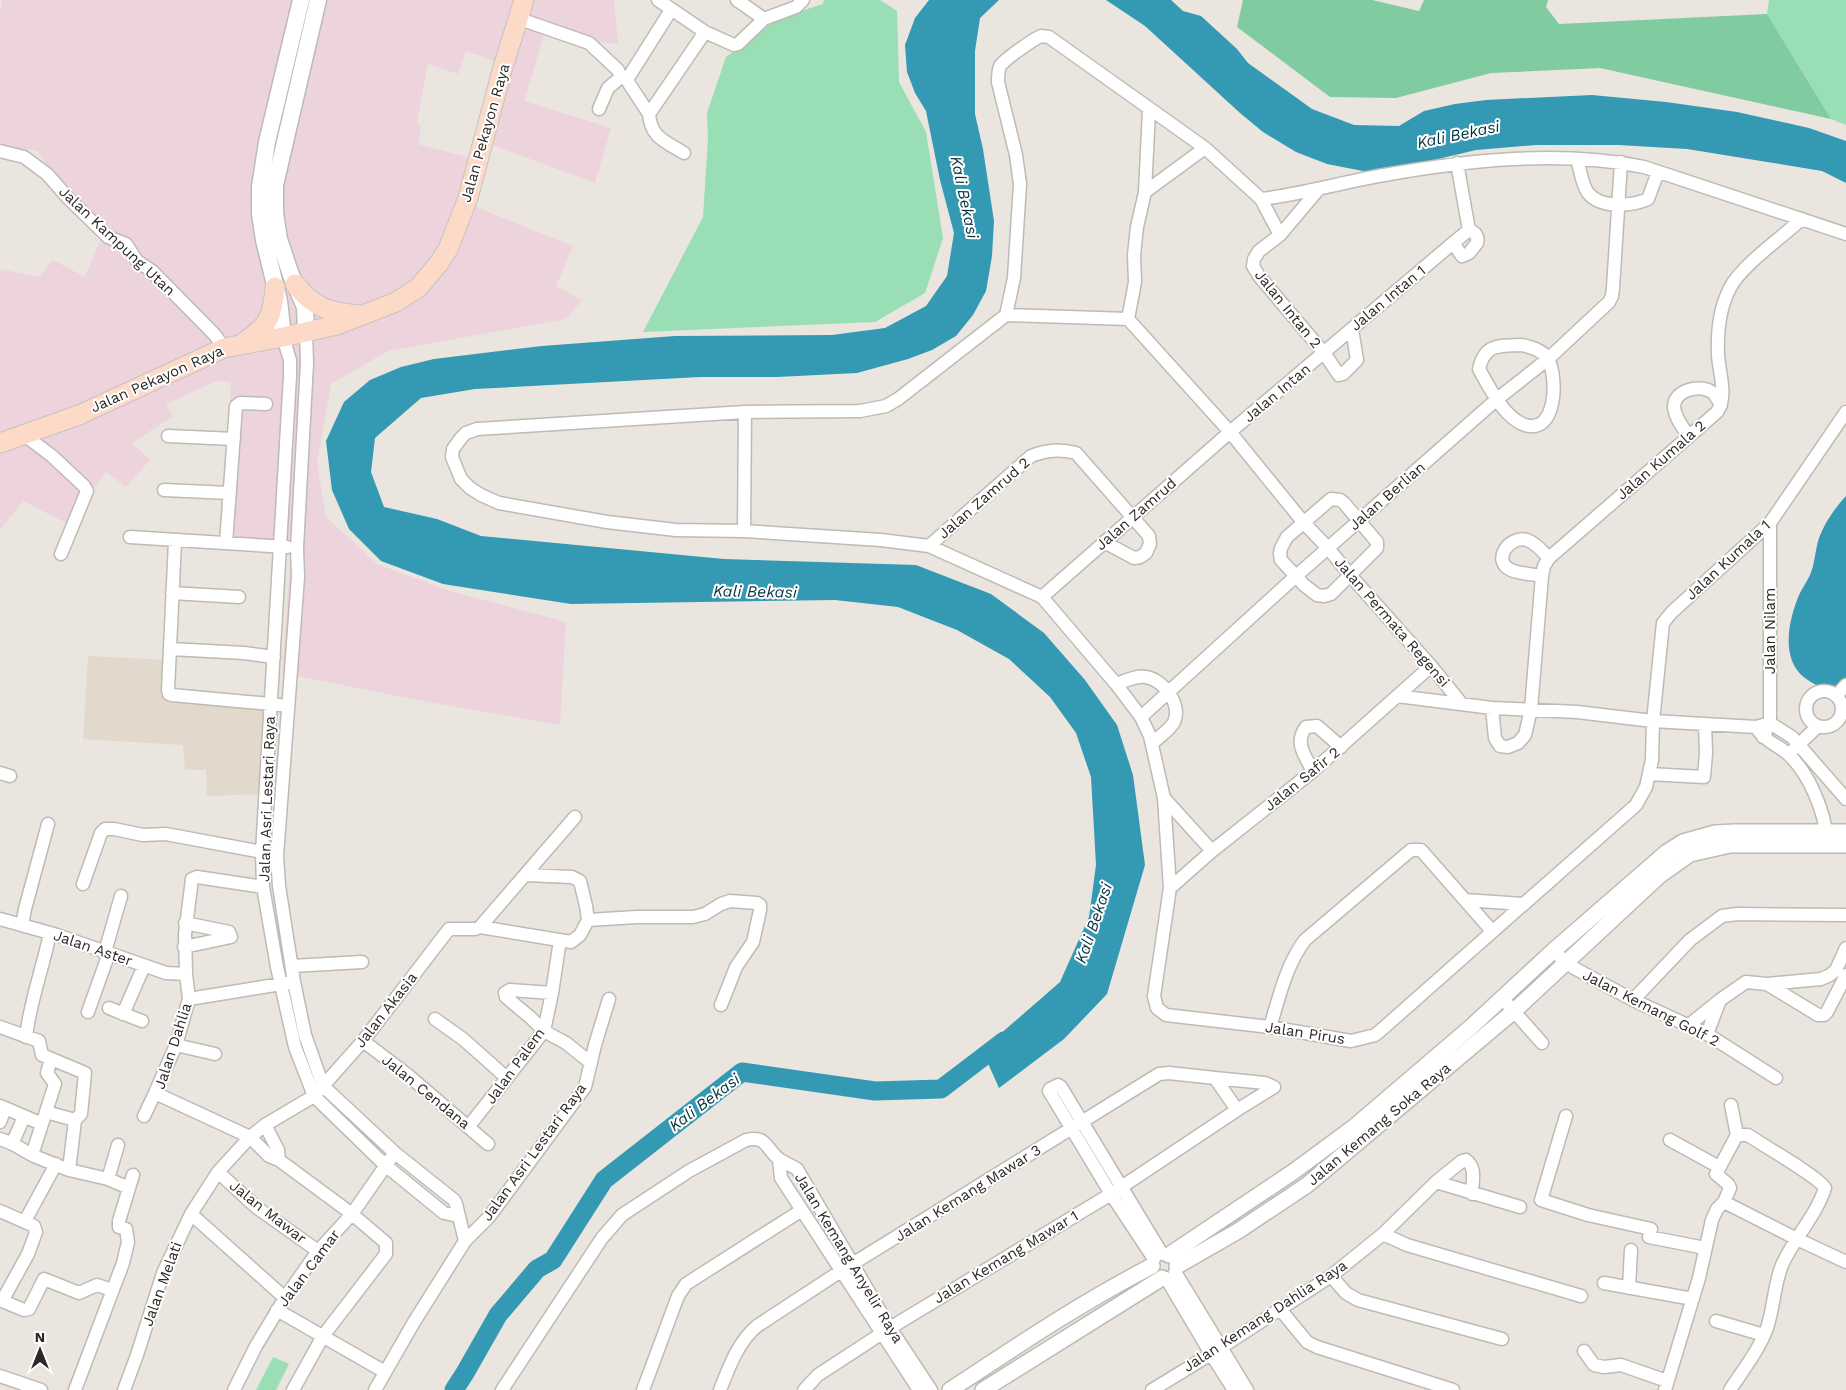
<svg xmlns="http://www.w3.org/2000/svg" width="1846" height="1390" font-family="'Work Sans',sans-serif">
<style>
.commercial{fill:#edd4dc}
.built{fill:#e2d8cc}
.green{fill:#99deb4}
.forest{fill:#80cb9f}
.water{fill:#3499b3}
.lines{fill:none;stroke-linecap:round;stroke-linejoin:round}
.river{stroke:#3499b3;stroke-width:19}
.minor-casing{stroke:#bebab4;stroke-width:15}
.tertiary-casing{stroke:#bebab4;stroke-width:18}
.secondary-casing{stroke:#bebab4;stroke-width:19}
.primary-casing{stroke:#c4c3c3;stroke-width:21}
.minor{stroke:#fff;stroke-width:12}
.tertiary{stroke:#fff;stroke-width:15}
.secondary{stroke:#fff;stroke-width:16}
.primary{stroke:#fddac7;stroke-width:19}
.labels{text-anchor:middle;stroke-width:4;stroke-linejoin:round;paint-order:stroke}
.street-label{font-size:15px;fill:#2c2a28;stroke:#fff}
.water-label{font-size:16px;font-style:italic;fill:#04343f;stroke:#fff}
</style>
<rect width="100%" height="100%" fill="#eae5df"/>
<path class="commercial" d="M2,0H614L618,44L544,35L524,101L611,128L595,183L490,144L500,63L466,51L458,74L428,64L417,122L421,127L418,144L478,160L466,203L573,246L556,286L582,300L566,319L388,351L331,384L317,463L326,517L377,564L450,591L566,622L560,725L423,701L282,673L291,550L222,545L231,382L217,381L166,404L173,416L132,443L150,460L126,487L106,472L68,524L23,501L0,530V269L39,277L53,260L85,277L105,229L52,173L38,151L0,145V14Z"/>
<path class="built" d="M88,656L166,660V696L268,707L263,794L207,796L206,770H185L183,745L83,739Z"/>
<path class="green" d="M824,0H880L897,11L899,82L926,132L943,238L925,293L875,322L643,332L703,217L708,139L707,113L726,57L779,18L823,4Z
M1769,0H1846V125L1831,119L1767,14Z
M273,1357L289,1364L276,1390H256Z"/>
<path class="forest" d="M1243,0H1372L1419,11L1424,0H1548L1546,7L1559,24L1767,14L1831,119L1600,68L1491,73L1396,98L1330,97L1237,27Z"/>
<path class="water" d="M929,0H999L980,18L975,51V114L983,149L994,221L992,256L986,291L973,315L956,336L932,350L908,359L857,373L777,377H700L475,389L421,398L375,438L371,472L384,507L437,519L481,536L724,559L916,565L991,594L1044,633L1085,680L1117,725L1133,775L1145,865L1107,994L1064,1039L999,1088L982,1050L1060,982L1089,917L1096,865L1091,777L1076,733L1050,697L1009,659L957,630L898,607L835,600L571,604L443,584L381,561L349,529L332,490L326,441L344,402L370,380L401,367L434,359L542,346L675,336L832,335L885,328L926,306L947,276L954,233L940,180L926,111L915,93L907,72L905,45L915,18Z
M1106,0H1171L1183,11L1201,16L1237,49L1248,63L1312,109L1354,125L1399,126L1424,111L1455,104L1486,100L1592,95L1666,102L1737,112L1809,128L1846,141V183L1822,171L1761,161L1687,149L1618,145H1536L1476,150L1417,164L1368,172L1327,164L1296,152L1263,132L1240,113L1145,26Z
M1846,496V699C1831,691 1807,684 1797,670C1782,649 1790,617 1799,595C1802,588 1807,582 1810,575C1815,564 1815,550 1819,538C1825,522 1835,508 1846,496Z"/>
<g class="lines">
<path class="river" d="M454,1390L465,1373L498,1315L537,1269L553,1260L604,1180L742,1072L875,1091L941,1089L1004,1041"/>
<defs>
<path id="minor" d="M658,0L705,32L734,45L738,44L764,19L796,7L803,0
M737,0L764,19
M517,18L589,43L618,70L621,77L608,88L599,109
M649,114L628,82V78L671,10
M0,151L24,157L47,174L69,199L108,237L126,244L137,261L152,271L215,335L224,348
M684,153C665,141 651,138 649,114L705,32
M1577,159C1580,169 1582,185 1588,193C1601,209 1632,206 1648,199L1658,172
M1457,163L1469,230
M1318,190L1280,235L1259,251L1254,259L1253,266L1259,276L1324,353L1339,375L1343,374L1357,360L1352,329
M1145,192L1205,148
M1261,199C1303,194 1343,182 1384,175C1469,160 1558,150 1644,167L1846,234
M1280,235L1261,199L1205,148L1049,37L1041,36C1032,40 1005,59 1000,66C998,71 998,77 998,82L1016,155L1020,184L1014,278L1006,315L898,399L886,406L860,411L745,412L477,429L466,433L461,438L453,449L452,457L461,479L470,488L481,495L499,503L607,522L676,530L744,531L881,540L929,546L1042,597L1116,684L1141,717L1150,736L1164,798L1170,888L1154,996L1157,1008L1166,1015L1270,1027L1351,1041L1375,1035L1380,1031L1636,805L1646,787L1652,760L1653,721L1663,623L1672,612L1770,523L1846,412
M1006,315L1128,319
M1128,319L1230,432L1304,523L1328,548L1350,575L1431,666L1461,703
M1128,319L1135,282L1134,255L1137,227L1145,192L1149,110
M306,332L307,363L297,548L298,577L277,856L279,886L294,982L305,1035L323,1086L395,1153L454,1200L456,1204L465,1241
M283,337L290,360V376L262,852L263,887L277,967L295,1047L314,1096L385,1165L444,1213L458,1216
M1522,345C1531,347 1543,350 1548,359C1558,377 1557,435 1525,425C1504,418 1489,387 1479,369C1485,343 1499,346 1522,345Z
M23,434L52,456L84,486L87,491L61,554
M168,436L234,439
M1689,436C1683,428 1675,418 1674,407C1674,390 1699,384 1712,392C1716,395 1718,401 1721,405
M164,490L230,493
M1331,499L1340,500L1344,503L1377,542V548L1331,594L1324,596L1317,595L1304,585L1281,560L1280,554L1281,548L1287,537Z
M744,531L745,412
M130,537L287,547
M175,541L168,690L169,694L172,695L280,705
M226,543L236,406L240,403L266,404
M929,546L1031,456C1047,450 1059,449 1076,453L1149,536L1150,544L1146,553L1140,557L1134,558L1104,542
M1542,576C1532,574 1520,574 1511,570C1491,561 1509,535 1527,540C1536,543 1543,552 1549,558
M172,593L239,597
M1042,597L1230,432L1453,243L1469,230C1475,232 1479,236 1477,243L1469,253L1462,256L1453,243
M171,649L244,653L274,657
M1116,684C1125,681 1137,675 1146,677C1164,680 1182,705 1174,722C1170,730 1158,737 1152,744
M1806 709a18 18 0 1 1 36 0a18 18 0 1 1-36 0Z
M1397,696L1492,708L1577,712L1653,721L1756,727L1770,723L1792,737L1846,799
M1836,696L1846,685
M1492,708L1495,738L1500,746L1508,747L1518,743L1525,735L1531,709L1542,576L1544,566L1549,558L1717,412C1728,396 1719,373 1718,355C1717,332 1719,309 1730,288C1740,267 1783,236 1802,219
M1141,717L1295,577L1496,400L1548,359L1609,302L1612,296L1613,288L1621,162
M1758,730C1766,742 1778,745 1788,754C1809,773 1825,812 1827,840
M1763,737L1770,723V523
M1794,749L1817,727
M1313,771C1305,756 1294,743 1306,727L1317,726L1341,747
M0,773L10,776
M1649,774L1704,777L1706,753L1705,724
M1164,798L1212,851
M526,875L572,877L580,881L586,906L588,920
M83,884L101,833L105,829H114L143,835L166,834L262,852
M263,887L197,877L192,879L185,934L186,974L189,999L176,1045L155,1093L250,1137L269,1156L279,1160
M1170,888L1212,851L1313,771L1431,666
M1465,900L1523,904
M0,919L57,935L166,973L186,974
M22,925L25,909L48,824
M480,927L575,817
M184,947L231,937L229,932L185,923
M105,952L121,896
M1559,956L1574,968L1633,1000L1707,1034L1776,1078
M292,966L362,962
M1767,984L1818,1015H1824L1827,1012L1846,975
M552,993L510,990L505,993L506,997L531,1018L544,1031L566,1043L591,1063
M189,999L287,983
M1503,999L1542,1043
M1633,1000L1690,940L1722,916L1737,914L1846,915
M109,1008L142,1021
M88,1012L109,953
M123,1014L144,966
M435,1019L463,1039L507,1078
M1689,1025L1720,1000L1746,982L1767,984L1821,979L1830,975L1836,970L1846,948
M0,1027L39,1041L42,1055L85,1073L81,1114L75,1120L69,1170
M1270,1027C1279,998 1286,965 1305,940L1411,850H1421L1492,931
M1707,1034L1720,1000
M26,1037C30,1001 43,968 50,933
M363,1041L409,1076L488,1144
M176,1045L215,1054
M1215,1078L1265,1083L1274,1087L1237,1110
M1731,1105L1737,1135
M0,1106L5,1108L0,1122
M5,1108L42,1124
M46,1112L75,1120
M144,1116L155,1093
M1566,1116L1541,1200L1588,1215L1651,1229L1649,1237L1705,1248
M265,1125L278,1150L279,1160L352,1214L386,1243V1254L323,1336L293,1390
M469,1126L544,1031L552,993L560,940
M0,1139L11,1143L34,1156L69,1170L108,1179L129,1188
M1670,1140L1719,1167
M12,1144L24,1117
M32,1155L55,1084L47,1073L51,1059
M779,1159L781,1178L919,1390
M218,1172L256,1207L318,1251
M108,1179L118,1145
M1436,1182L1520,1207
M1724,1202L1797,1239L1846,1262
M0,1211L34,1226L36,1232L28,1254L2,1301
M191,1214L285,1298
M25,1221L56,1164
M1383,1234L1407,1245L1581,1296
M1154,1259L1111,1194L1049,1091L1050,1089L1058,1085L1061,1087L1162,1254
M1175,1272L1247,1390
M1331,1276L1346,1293L1358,1300L1502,1339
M1166,1278L1211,1354L1234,1390
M1604,1283L1693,1299
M1629,1288L1631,1250
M0,1300L24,1310L29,1309L44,1279L79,1293L97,1285L112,1290
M1280,1309L1307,1342L1317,1347L1453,1390
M277,1310L385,1372
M1716,1321L1764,1335
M1584,1351L1594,1365L1604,1367L1621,1365L1667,1381
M0,1376L41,1390
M75,1390L123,1263L128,1242L126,1229L119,1227V1221L133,1175
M124,1390L137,1355L163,1273L191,1214L218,1172L250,1137L265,1125L314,1096L363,1041L449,929H475L480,927L571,942L580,935L588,920L637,917H693L705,914L721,904L730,901L757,903L760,905V910L753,942L736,967L721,1005
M234,1390L256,1346L285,1298L318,1251L352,1214L391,1158
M375,1390L414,1322L465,1241L489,1217L585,1087L595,1045L609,999
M502,1390L602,1238L622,1215L689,1171L746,1140C767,1135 765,1148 779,1159C784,1163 791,1165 797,1169L890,1328L931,1390
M643,1390L678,1296L686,1284L802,1210
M720,1390C729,1367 738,1342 757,1326L841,1271L1159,1074L1169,1073L1215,1078L1237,1110L1111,1194L890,1328L818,1375L804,1390
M1152,1390L1211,1354L1331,1276L1383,1234L1436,1182L1462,1161L1466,1160C1477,1168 1472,1182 1472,1194
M1665,1390L1699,1278L1712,1220L1717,1209L1724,1202L1730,1188L1728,1184L1716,1174L1737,1135H1748C1762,1145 1819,1177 1825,1188C1816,1216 1794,1238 1782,1265C1774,1285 1774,1307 1767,1328C1759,1350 1743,1370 1730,1390"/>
<path id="tertiary" d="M1169,1255L1293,1172L1354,1127L1471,1027L1553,951L1667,852L1683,842L1715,833L1735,832H1846
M1177,1266L1238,1231L1307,1185L1514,1011L1659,876L1690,854L1730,845H1846
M950,1390C1017,1346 1082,1302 1152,1266
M983,1390L1162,1278"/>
<path id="secondary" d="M306,332L305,307L291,275L279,239L275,213V185L318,0
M283,337L279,301L264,240L260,214V187L267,142L301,0"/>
<path id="primary" d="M295,284C314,308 329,312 359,315
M244,342C269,326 273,315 275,287
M0,443L79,415L224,348L283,337L337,325L396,302L419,287L439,263L448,249L468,198L503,67L524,0"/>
</defs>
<use href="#minor" class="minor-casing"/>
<use href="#tertiary" class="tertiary-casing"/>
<use href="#secondary" class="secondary-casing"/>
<use href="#primary" class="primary-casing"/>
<use href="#minor" class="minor"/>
<use href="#tertiary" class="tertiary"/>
<use href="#secondary" class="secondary"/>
<use href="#primary" class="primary"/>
</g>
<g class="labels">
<g class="street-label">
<text transform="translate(485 133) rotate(-74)" y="5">Jalan Pekayon Raya</text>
<text transform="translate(117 241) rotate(43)" y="5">Jalan Kampung Utan</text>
<text transform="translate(1388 298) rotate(-40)" y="5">Jalan Intan 1</text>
<text transform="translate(1288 309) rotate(51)" y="5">Jalan Intan 2</text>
<text transform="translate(157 379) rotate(-24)" y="5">Jalan Pekayon Raya</text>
<text transform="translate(1277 393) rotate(-40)" y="5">Jalan Intan</text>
<text transform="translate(1661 460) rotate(-41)" y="5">Jalan Kumala 2</text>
<text transform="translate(1387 496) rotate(-41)" y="5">Jalan Berlian</text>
<text transform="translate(984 498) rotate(-41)" y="5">Jalan Zamrud 2</text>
<text transform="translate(1136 514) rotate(-41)" y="5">Jalan Zamrud</text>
<text transform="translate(1728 560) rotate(-43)" y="5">Jalan Kumala 1</text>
<text transform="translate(1392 622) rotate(49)" y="5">Jalan Permata Regensi</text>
<text transform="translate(1770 631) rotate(-90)" y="5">Jalan Nilam</text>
<text transform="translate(1302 779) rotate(-39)" y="5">Jalan Safir 2</text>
<text transform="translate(267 799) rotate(-88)" y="5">Jalan Asri Lestari Raya</text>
<text transform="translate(93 948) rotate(19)" y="5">Jalan Aster</text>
<text transform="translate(1651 1008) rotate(27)" y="5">Jalan Kemang Golf 2</text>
<text transform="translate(386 1010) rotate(-52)" y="5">Jalan Akasia</text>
<text transform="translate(1305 1033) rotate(9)" y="5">Jalan Pirus</text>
<text transform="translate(173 1046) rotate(-72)" y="5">Jalan Dahlia</text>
<text transform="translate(515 1066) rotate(-54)" y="5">Jalan Palem</text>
<text transform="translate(426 1092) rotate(39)" y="5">Jalan Cendana</text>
<text transform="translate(1379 1124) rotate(-40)" y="5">Jalan Kemang Soka Raya</text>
<text transform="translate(534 1152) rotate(-54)" y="5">Jalan Asri Lestari Raya</text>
<text transform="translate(968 1193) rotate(-32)" y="5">Jalan Kemang Mawar 3</text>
<text transform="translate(268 1212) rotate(38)" y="5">Jalan Mawar</text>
<text transform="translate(1006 1257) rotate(-31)" y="5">Jalan Kemang Mawar 1</text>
<text transform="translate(849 1258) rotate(59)" y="5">Jalan Kemang Anyelir Raya</text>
<text transform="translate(309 1268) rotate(-53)" y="5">Jalan Camar</text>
<text transform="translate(162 1284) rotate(-70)" y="5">Jalan Melati</text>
<text transform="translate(1265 1316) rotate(-33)" y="5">Jalan Kemang Dahlia Raya</text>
</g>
<g class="water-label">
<text transform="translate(1458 134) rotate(-12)" y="6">Kali Bekasi</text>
<text transform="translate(965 197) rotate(78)" y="6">Kali Bekasi</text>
<text transform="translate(755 591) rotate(1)" y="6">Kali Bekasi</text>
<text transform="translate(1093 923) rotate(-71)" y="6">Kali Bekasi</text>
<text transform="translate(704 1102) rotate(-37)" y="6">Kali Bekasi</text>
</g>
</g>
<g transform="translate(40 1350)" stroke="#ffffff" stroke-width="4" paint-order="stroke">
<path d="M0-4L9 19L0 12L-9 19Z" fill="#2c2a28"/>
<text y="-8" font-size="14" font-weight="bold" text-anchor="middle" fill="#2c2a28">N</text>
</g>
</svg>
